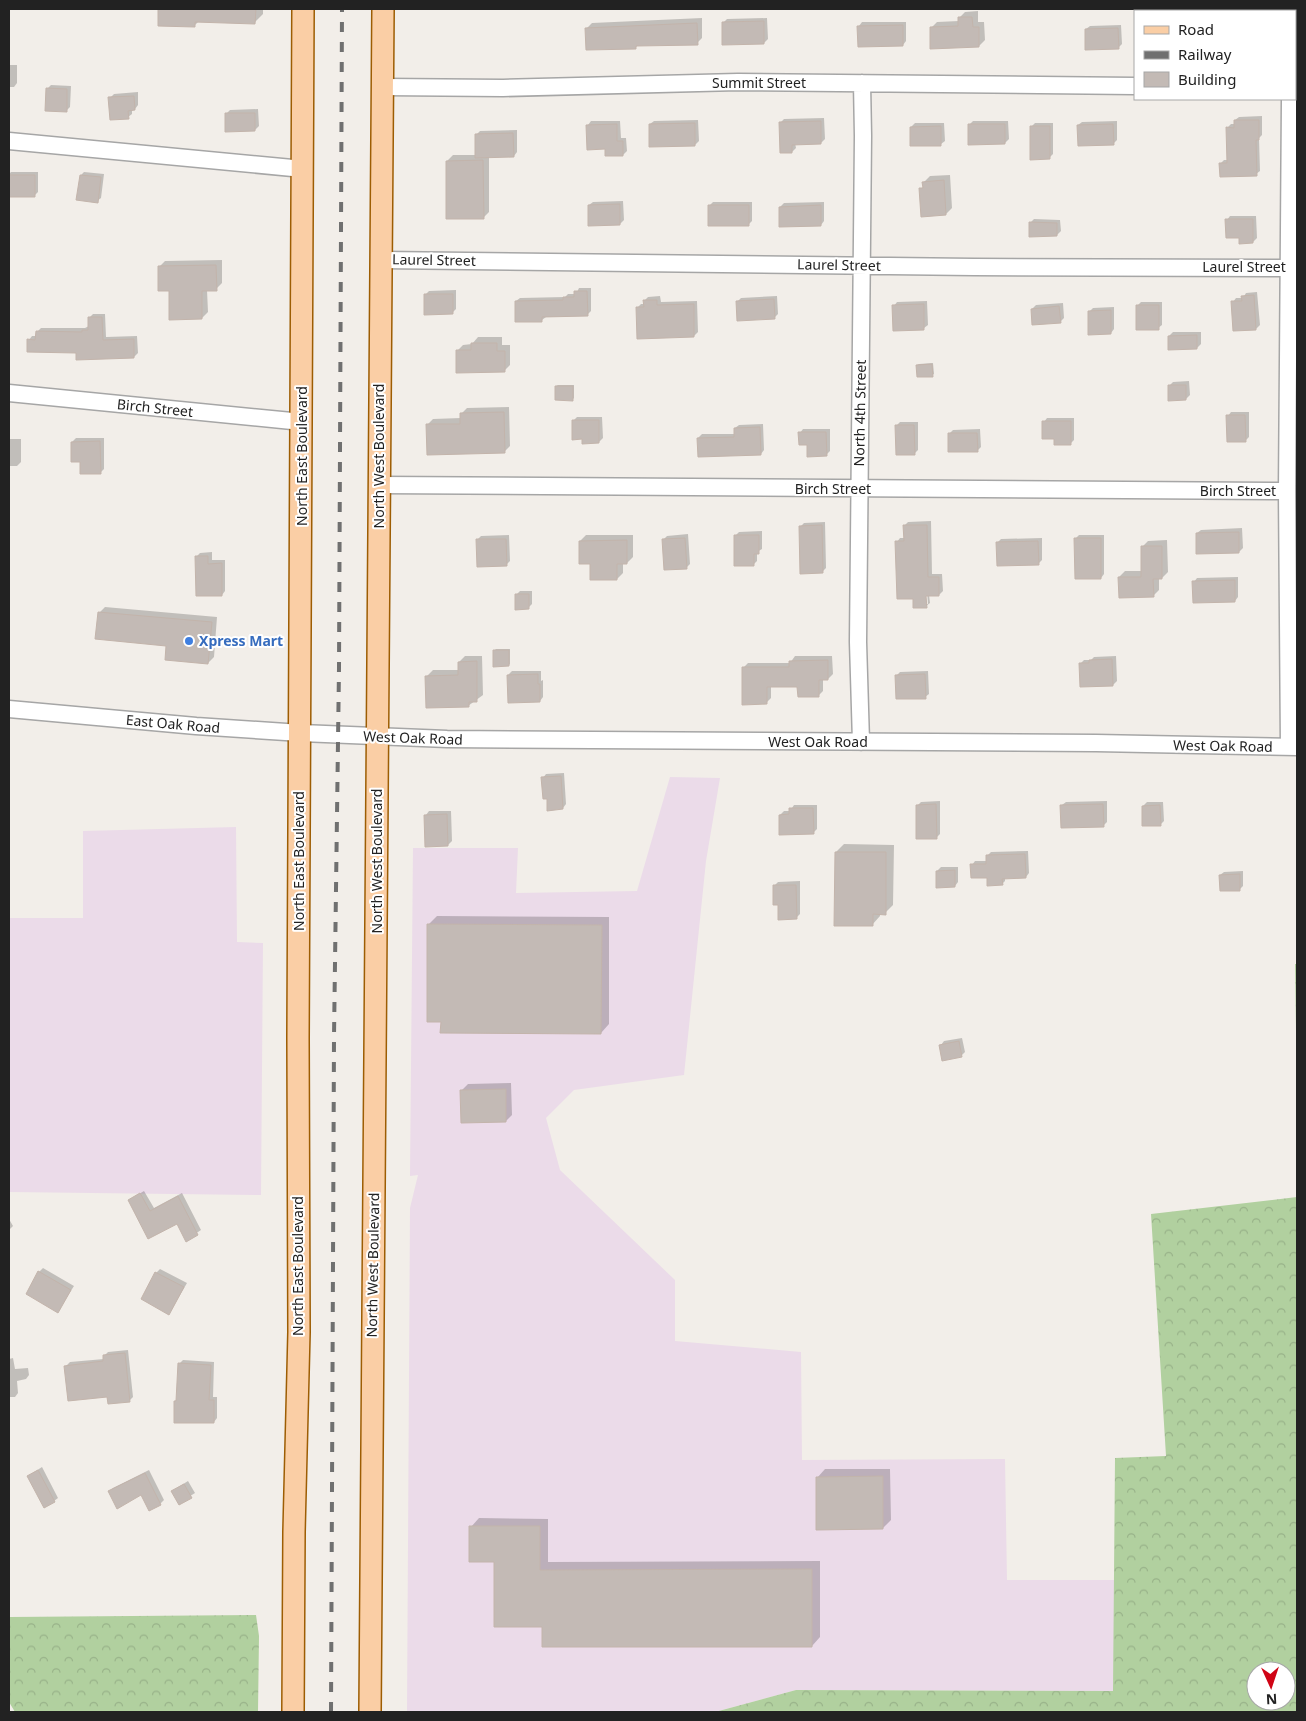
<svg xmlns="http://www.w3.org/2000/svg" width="1306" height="1721" font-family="'Noto Sans',sans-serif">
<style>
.industrial{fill:#ebdbe9}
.forest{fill:url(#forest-crowns);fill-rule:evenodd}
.shadow{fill:#0003;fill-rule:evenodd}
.building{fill:#c3bab5;stroke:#c3b4ab}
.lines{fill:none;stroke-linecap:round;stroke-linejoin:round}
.minor-casing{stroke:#a6a6a6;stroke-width:19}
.major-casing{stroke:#9d5d03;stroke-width:24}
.minor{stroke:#fff;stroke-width:16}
.major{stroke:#facea5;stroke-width:21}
.rail{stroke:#707070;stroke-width:4;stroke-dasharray:10 10;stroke-linecap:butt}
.shop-dot{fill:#3f7fe0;stroke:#fff;stroke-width:2}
.labels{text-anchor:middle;stroke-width:4;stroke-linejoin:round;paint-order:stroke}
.street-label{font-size:14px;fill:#222;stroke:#fff}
.shop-label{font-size:14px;font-weight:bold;fill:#366cbe;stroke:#fff;text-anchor:start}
</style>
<defs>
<pattern id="forest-crowns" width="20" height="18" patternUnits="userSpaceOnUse" patternTransform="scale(1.25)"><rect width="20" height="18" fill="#b1d09f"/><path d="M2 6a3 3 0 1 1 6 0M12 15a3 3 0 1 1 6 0" fill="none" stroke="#98b289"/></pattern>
</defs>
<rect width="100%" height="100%" fill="#f2eee9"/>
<path class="industrial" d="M670,777L720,778L706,861L684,1075L574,1090L546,1118L560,1170L675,1280V1341L801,1352L802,1460L1005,1459L1007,1580H1114V1691L796,1690L715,1712H407L410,1208L418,1175L410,1176L413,848H518L516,893L637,891Z
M236,827L237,942L263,943L261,1195L9,1192V918H83V831Z"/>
<path class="forest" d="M1295,964H1297V1098Z
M1297,1197V1712H715L796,1690L1113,1691L1115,1458L1166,1456L1151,1214ZM1256,1671H1286V1701H1256Z
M256,1615L259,1636L258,1712H15L9,1702V1617Z"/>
<path class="shadow" d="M159,9H263V14L255,22L199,21L194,26L159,25Z
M1257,9H1260L1263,11H1254Z
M978,11V22H984L985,40L979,46L931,28L937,22L959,21V18L965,12Z
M702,18V38L697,43L638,45L635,48L587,28L592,23Z
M767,18L768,39L764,43L723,23L727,19Z
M862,22H906V41L903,45L859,26Z
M1121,25L1122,44L1118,48L1086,29L1090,26Z
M9,65H17V83L14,87H9Z
M51,85L71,86L70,107L66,111L47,89Z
M138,92V105L135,109H132V114L128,117L110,98L114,94Z
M258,109L259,126L255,130L226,114L230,110Z
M1262,116V135L1259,138L1260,171L1256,174L1220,164L1224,160H1228L1227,128L1231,124H1235V120L1239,117Z
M824,118L825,139L821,143H795L796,148L792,152L781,122L784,119Z
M698,120L699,141L695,145L650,124L654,121Z
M591,121H620L621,138H626L627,151L623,155L606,148L588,125Z
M973,121H1008L1009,139L1005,143L969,125Z
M1117,121V140L1113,144L1078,125L1082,122Z
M915,123H944L945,141L941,144L911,127Z
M1035,123H1053V154L1049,158L1031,127Z
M517,130V152L514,156L489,157V212L483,218L447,161L453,155H477L476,135L480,131Z
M11,172H38V192L34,196H9V174Z
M84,172L104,174L101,198L97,201L81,175Z
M950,175L952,208L946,214L921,189L924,186V182L930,176Z
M623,201L624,220L620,224L589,205L593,202Z
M713,202H752V221L748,225L709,206Z
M824,202V221L821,225L780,207L784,203Z
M1230,216H1256L1257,238L1253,242L1240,237L1227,220Z
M1034,219L1060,220L1061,231L1057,235L1030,223Z
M222,260V283L216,289L207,290L208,312L202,318L170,289L159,267L165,261Z
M579,288H591V311L587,315L546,317L542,320L516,301L520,298L565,297L568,294H576Z
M456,290V309L452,313L425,295L429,291Z
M1257,292L1260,325L1256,329L1233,302L1236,298H1243L1246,293Z
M660,296L661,302L697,301L698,332L694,336L637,308L641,304H645L644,301L648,297Z
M777,296L778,314L774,318L737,302L741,298Z
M927,301L928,325L924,328L894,306L897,302Z
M1141,302H1162V325L1158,328L1137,306Z
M1063,303L1064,318L1060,322L1032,309L1036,305Z
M1114,307V329L1111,333L1089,312L1093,308Z
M93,314H105L106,337L137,336L138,353L134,357L77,352L29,340L32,336H37V332L41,328H85L89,326V318Z
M1173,332H1201V344L1197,348L1169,336Z
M478,337H502V345H510V365L504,371L457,351L463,345L472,344Z
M933,363L934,374L932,375L917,365L919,364Z
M1189,381L1190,395L1186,399L1169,386L1173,382Z
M558,385H574V398L573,399L556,386Z
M509,407L510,446L504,452L427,425L433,419L461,418V414L467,408Z
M1231,412H1249V437L1246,440L1228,416Z
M577,417H602L603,438L599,442L583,438L573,421Z
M1047,418H1074V440L1070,444L1055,438L1044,422Z
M900,422H918V450L914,454L896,426Z
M763,424L764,450L761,454L698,438L702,434H735V428L739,425Z
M803,429H830V451L826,455L808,444L800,433Z
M980,429L981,447L977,451L949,434L953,430Z
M76,438H104V469L100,473L81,461L72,442Z
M9,439H21V462L17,466H9Z
M931,521L932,574H942L943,591L939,595H929L930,603L926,606L914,598L897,542L900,538H905L904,526L908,522ZM925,590H927L928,604H925Z
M825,522L826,568L822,572L801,526L804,523Z
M1242,528L1243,548L1239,552L1197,533L1201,530Z
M762,531V549L757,552V561L753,565L735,536L739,532Z
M688,534L690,564L686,568L663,540L667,536Z
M509,535L510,561L506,565L477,540L481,536Z
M586,535H633V557L627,563H623V573L617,579L591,563L580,541Z
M1079,535H1104V574L1101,578L1075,539Z
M1042,538V560L1038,564L997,543L1001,539Z
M1167,540L1168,572L1162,578H1159V590L1153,596L1119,577L1125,571H1142V547L1148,541Z
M212,552V560H225V591L222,595L197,556L200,553Z
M1238,577V597L1235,601L1194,582L1197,578Z
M520,591H532V604L528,608L516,595Z
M105,607L217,617L214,657L208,663L99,613Z
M496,649H510V664L509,665L494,651Z
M465,656H482L483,695L468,706L427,676L433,670H459V662Z
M795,656H832L833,674L828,679H823V691L818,696L799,686H771V698L766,703L743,668L748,663H790Z
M1116,656L1117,681L1113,685L1080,664L1084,660H1091L1094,657Z
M512,671H541V681L543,680V697L540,701L508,675Z
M928,671L929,694L925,697L897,675L900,672Z
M564,773L566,804L563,808L548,798L543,778L546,774Z
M940,801V834L936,838L917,806L921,802Z
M1107,801V822L1103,826L1062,805L1066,802Z
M1147,802H1163L1164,821L1160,825L1143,806Z
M794,805H817V829L813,833L780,815L784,811H790Z
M429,811H451L452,841L448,845L426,815Z
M844,844L894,845L893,905L885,913H880V916L872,925L836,852Z
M1028,851L1029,873L1026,877L1005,878V881L1002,884L988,877L972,865L975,861H987V856L991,852Z
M941,867H958V882L955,886L937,871Z
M1243,871V886L1239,890L1220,875L1224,872Z
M800,881V914L796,918L779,904L774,886L778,882Z
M437,916L609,917V1024L601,1033L442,1021L429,924Z
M962,1038L965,1052L961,1056L941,1045L944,1041Z
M511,1083L512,1115L506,1121L462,1090L468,1084Z
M144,1191L154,1208L182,1193L201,1230L186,1240L177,1223L149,1238L129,1200Z
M9,1219L13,1226L9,1230Z
M43,1268L74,1286L58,1311L39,1272Z
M160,1269L187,1283L172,1309L169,1313L156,1273Z
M128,1350L133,1397L129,1401L108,1396L66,1366L70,1362L104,1359V1356L108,1352Z
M13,1358L15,1369L28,1368L29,1375L26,1379L17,1381L18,1393L15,1397H9V1359Z
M183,1360L214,1362L213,1397H217V1418L214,1422L175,1401L177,1399L179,1364Z
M42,1467L58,1498L54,1501L28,1476Z
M825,1469H890L891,1520L883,1528L817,1478Z
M149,1470L164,1500L160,1504L142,1494L109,1492L113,1488Z
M188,1481L195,1493L179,1503L172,1491Z
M479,1518L548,1519V1562L820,1561V1637L812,1646L543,1625L471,1527Z"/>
<path class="building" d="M158,9H256L255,24L195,22V27L158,26Z
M958,17H972L973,27H979V47L930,49V27L958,26Z
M764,21V44L722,45V22Z
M697,23L698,45L636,46V49L586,50L585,28Z
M903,25V46L858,47L857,26Z
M1118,28L1119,49L1085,50V29Z
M46,88L67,89V112L45,111Z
M134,96L135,110L128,111L129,119L110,120L108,97Z
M225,113H255V131L225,132Z
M1234,120H1259V140H1256L1257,176L1220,177L1219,163H1227L1226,127L1234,128Z
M821,121V144L792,145V153H780L779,122Z
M695,123V146L649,147V124Z
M617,124V141H623V156H605V149L587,150L586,125Z
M968,124H1005V144L968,145Z
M1113,124L1114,145L1078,146L1077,125Z
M941,126V146H910V127Z
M1030,126H1050V159L1030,160Z
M513,133L514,157L475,158V134Z
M483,160L484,219H446V161Z
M9,175H35V197H9Z
M80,175L101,177L98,203L76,200Z
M944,180L946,215L921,217L919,188H923L922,182Z
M620,204V225L588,226V205Z
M708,205H749V226H708Z
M821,205V226L779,227V207Z
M1225,219H1253V243L1239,244V238H1226Z
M1029,222L1057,223V236L1029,237Z
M216,265L217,291H202V319L169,320V291H158V266Z
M574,291H587L588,316L542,317V322H515V301L563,300V297H574Z
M424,294H453V314L424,315Z
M1254,295L1256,330L1233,331L1231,301H1242L1241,296Z
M774,299L775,319L737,321L736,301Z
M643,300H657V305L694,304V337L637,339L636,307H644Z
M924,304V330L893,331L892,305Z
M1136,305H1159V330H1136Z
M1059,306L1061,323L1032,325L1031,309Z
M1111,310V334L1088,335V311Z
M88,317H102L103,340L134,339V358L76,360V353L27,352V339L35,340L36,331L82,332V330H88Z
M1197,335V349L1168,350V336Z
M471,343H497V351H505V372L456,373V350H471Z
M932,364L933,377H917L916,365Z
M1168,385H1186V400L1168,401Z
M555,386H573V401L555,400Z
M504,412L505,453L427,455L426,424H460V413Z
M1226,415H1245L1246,442H1227Z
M572,420H599V443L582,444V439L572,440Z
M1042,421H1071V445H1054V439H1042Z
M895,425H914L915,455H896Z
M760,427L761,455L698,457L697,438L734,437V428Z
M798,432H826L827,456L807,457V445H799Z
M948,433H977L978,452H948Z
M100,441L101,474H80V462H71V442Z
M822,525L823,573L800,574L799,526Z
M903,525H927L928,577H939V596H926L927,608H913V599H897L895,541H904Z
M1239,532V553L1196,554V533Z
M734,535H759V554H754V566H734Z
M685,538L687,569L664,570L662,539Z
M1074,538H1101V579H1075Z
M476,539H506L507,566L477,567Z
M627,540V564H617V580H590V564H579V541Z
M1038,541L1039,565L997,566L996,542Z
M1141,546H1162V579H1153L1154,597L1119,598L1118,577H1141Z
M195,556H208V564L222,563V596H196Z
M1235,580V602L1193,603L1192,581Z
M515,594H529V609L515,610Z
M98,612L212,622L208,664L165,660L166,646L95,639Z
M493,650H509V666L493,667Z
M1112,659L1113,686L1080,687L1079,663H1089V660Z
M828,660V680H819V697H798L797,687H767V704L742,705V667H789V661Z
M477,661V702H469V707L426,708L425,676L458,675V662Z
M538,674V684H540V702L508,703L507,675Z
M925,674L926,699H896L895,675Z
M561,776L563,809L547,811V799H543L541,777Z
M936,804L937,839H916V805Z
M1103,804L1104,827L1061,828L1060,805Z
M1160,805L1161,826H1142V806Z
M789,808H813L814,834L779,835V815L789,814Z
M447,814L448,846L425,847L424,815Z
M835,852H886V915L873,914V926H834Z
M1025,854L1026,878L1002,879L1003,885L987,886V878H971L970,864H986V855Z
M955,870V887L936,888V871Z
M1240,874V891H1220L1219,875Z
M773,885H796L797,919L778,920V905H773Z
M427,924L602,925L601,1034L440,1033L441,1022H427Z
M959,1041L962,1057L942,1061L939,1045Z
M506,1089V1122L461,1123L460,1090Z
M140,1193L150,1211L178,1196L198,1235L186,1242L177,1224L148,1239L128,1200Z
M38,1271L71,1290L58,1313L26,1294Z
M155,1272L184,1287L169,1315L141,1299Z
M125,1353L130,1402L108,1404L107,1397L68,1401L64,1366L103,1361V1355Z
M178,1363L211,1365L209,1400H214V1423H174V1401H176Z
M38,1470L55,1502L44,1508L27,1476Z
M145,1473L161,1505L149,1511L141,1495L117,1509L108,1491Z
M883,1476V1529L816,1530V1477Z
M184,1484L192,1498L179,1505L171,1491Z
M469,1526H540V1570L812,1569V1647H542V1627H494V1562H469Z"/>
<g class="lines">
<defs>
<path id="minor" d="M1295,67L1297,57
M383,87L503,88L738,82L1135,86
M9,141L303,169
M381,260L974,267L1297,268
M9,393L302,422
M379,485L1287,491
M9,709L196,726L301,733L447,739L1096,743L1297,747
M861,742L858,642L863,136L862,83
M1289,747L1287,491L1290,99"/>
<path id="major" d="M293,1712L294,1532L299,1332L298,1038L303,9
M370,1712L383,9"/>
</defs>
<use href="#minor" class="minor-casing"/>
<use href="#major" class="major-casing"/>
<use href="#minor" class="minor"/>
<use href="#major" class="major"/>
<path class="rail" d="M331,1712L334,1037L339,668L342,9"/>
</g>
<circle class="shop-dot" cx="189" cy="641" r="5"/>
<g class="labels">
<g class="street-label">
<text x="759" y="88">Summit Street</text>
<text transform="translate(434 260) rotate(1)" y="5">Laurel Street</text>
<text transform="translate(839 265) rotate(1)" y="5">Laurel Street</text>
<text x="1244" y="272">Laurel Street</text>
<text transform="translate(155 408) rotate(6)" y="5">Birch Street</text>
<text transform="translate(860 413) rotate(-89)" y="5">North 4th Street</text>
<text transform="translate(302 456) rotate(-90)" y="5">North East Boulevard</text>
<text transform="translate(379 456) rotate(-90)" y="5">North West Boulevard</text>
<text x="833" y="494">Birch Street</text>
<text x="1238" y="496">Birch Street</text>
<text transform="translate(173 724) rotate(5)" y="5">East Oak Road</text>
<text transform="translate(413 738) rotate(2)" y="5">West Oak Road</text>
<text x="818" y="747">West Oak Road</text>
<text transform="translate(1223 746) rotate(1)" y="5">West Oak Road</text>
<text transform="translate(299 861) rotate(-90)" y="5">North East Boulevard</text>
<text transform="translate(377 861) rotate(-90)" y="5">North West Boulevard</text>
<text transform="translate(373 1265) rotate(-89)" y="5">North West Boulevard</text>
<text transform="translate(298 1266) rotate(-90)" y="5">North East Boulevard</text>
</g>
<g class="shop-label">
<text x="199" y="646">Xpress Mart</text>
</g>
</g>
<rect width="1306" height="1721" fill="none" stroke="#222222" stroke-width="20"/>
<rect x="1134" y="10" width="162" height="90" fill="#ffffff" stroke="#a7a7a7"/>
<rect x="1144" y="26" width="25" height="8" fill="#facea5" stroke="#a7a7a7"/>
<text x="1178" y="35" font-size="15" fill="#222222">Road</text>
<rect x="1144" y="51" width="25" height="8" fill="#707070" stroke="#a7a7a7"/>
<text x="1178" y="60" font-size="15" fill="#222222">Railway</text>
<rect x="1144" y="72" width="25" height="15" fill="#c3bab5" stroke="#a7a7a7"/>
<text x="1178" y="85" font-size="15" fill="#222222">Building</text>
<g transform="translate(1271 1686) rotate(177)"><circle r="24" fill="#ffffff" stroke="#a7a7a7"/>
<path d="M0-4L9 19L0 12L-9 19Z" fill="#d00415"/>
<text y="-8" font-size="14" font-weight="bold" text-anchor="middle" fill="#222222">N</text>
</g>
</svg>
